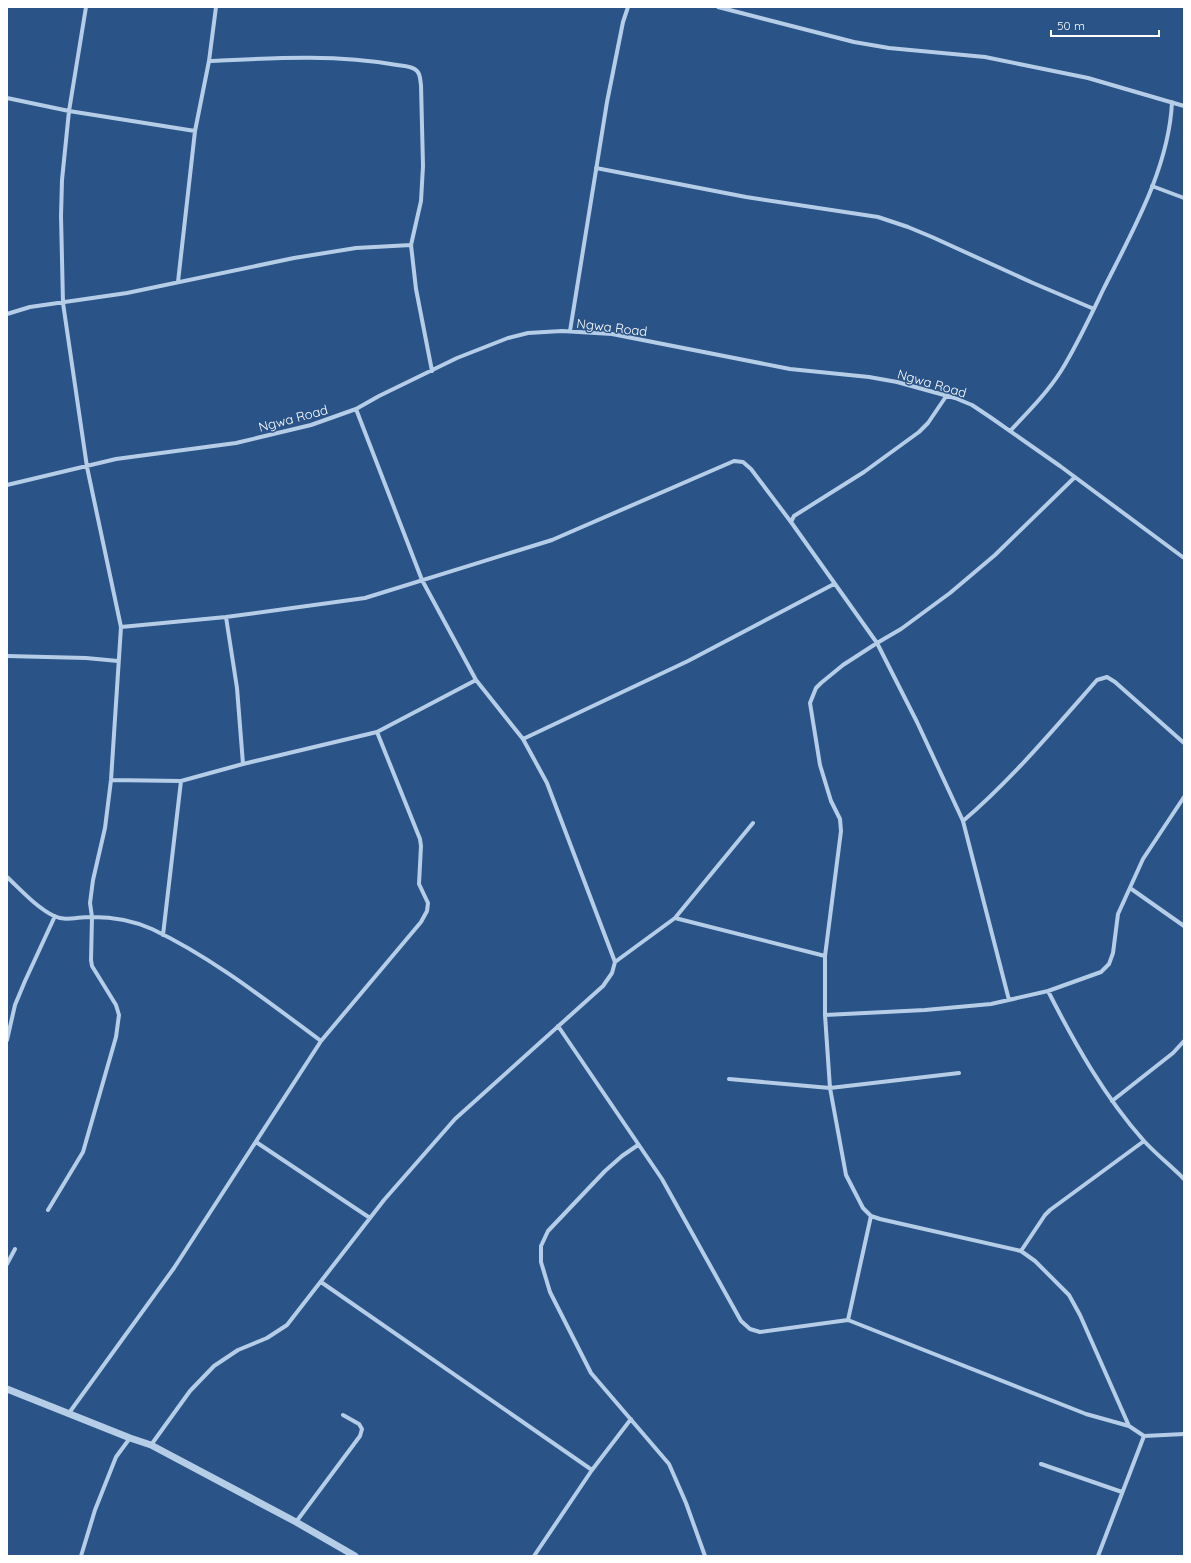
<svg xmlns="http://www.w3.org/2000/svg" width="1191" height="1563" font-family="Quicksand,sans-serif">
<style>
.lines{fill:none;stroke-linecap:round;stroke-linejoin:round}
.minor{stroke:#b6cde8;stroke-width:4}
.tertiary{stroke:#b6cde8;stroke-width:7}
.labels{text-anchor:middle;stroke-width:3;stroke-linejoin:round;paint-order:stroke}
.street-label{font-size:13px;fill:#fff;stroke:#2a5387}
</style>
<rect width="100%" height="100%" fill="#2a5387"/>
<g class="lines">
<path class="minor" d="M718,7L854,42L889,48L985,57L1024,65L1088,78L1184,106
M209,61C272,58 335,54 397,65C403,66 413,66 417,71C421,75 420,81 421,85L423,166L421,201L411,245L416,289L432,371
M7,98L69,111L195,131
M596,168L746,197L878,217L908,227L932,237L1033,283L1094,309
M1152,186L1184,198
M178,282L195,131L209,61L216,7
M7,314L30,307L127,293L294,258L356,248L411,245
M570,331L607,102L623,22L628,7
M1010,431C1028,412 1047,393 1061,371C1077,345 1090,317 1103,290C1132,232 1169,168 1172,102
M1075,477L995,555L950,593L901,629L877,643L843,665L821,683L816,688L810,703L820,765L831,801L840,819L841,831L825,956V1015L830,1088L846,1175L863,1208L871,1216L880,1219L1021,1251L1035,1261L1069,1295L1080,1315L1129,1426L1144,1436L1184,1434
M7,485L116,459L236,443L311,425L356,409L379,396L457,358L508,338L528,333L562,331L612,334L790,369L869,377L897,382L955,398L972,405L990,417L1060,466L1184,558
M791,522L794,516L864,472L919,432L928,423L947,395
M226,617L237,688L243,764
M121,627L226,617L365,598L552,540L734,461L743,462L751,469L791,522L877,643L917,722L963,821L1009,1000
M7,656L86,658L118,661
M523,739L688,661L834,584
M111,780L181,781L243,764L377,732L476,680
M963,821C1012,779 1054,729 1097,680L1107,677L1115,682L1184,743
M7,877C21,890 36,907 54,916C66,922 80,916 93,917C112,917 134,921 152,929C213,958 267,1001 321,1041
M1130,888L1184,926
M675,918L825,956
M163,935L181,781
M615,962L675,918L753,823
M1048,991C1075,1044 1104,1096 1144,1141C1156,1154 1171,1166 1184,1179
M825,1015L925,1010L991,1004L1048,991L1101,972L1109,964L1113,953L1118,914L1143,859L1184,797
M558,1026L662,1179L741,1321L750,1329L760,1332L848,1320L1086,1414L1129,1426
M7,1040L15,1005L25,981L55,916
M729,1079L830,1088L959,1073
M1112,1101L1173,1053L1184,1041
M256,1142L370,1218
M638,1145L622,1156L605,1171L548,1231L541,1246V1262L550,1292L591,1373L669,1464L686,1503L705,1556
M48,1210L83,1152L116,1037L119,1015L116,1005L92,966L91,960L92,917L90,903L93,880L105,828L111,780L121,627L87,467L63,303L61,216L62,180L69,111L86,7
M1021,1251L1045,1215L1050,1210L1144,1141
M7,1264L15,1249
M321,1282L592,1470
M848,1320L871,1216
M69,1413L174,1268L321,1041L421,922L427,911L428,903L419,884L421,846L420,839L377,732
M151,1445L190,1391L214,1366L238,1350L267,1338L287,1325L384,1200L455,1119L603,986L612,973L615,962L547,783L523,739L476,680L422,580L356,409
M1041,1464L1122,1492
M296,1522L360,1436L362,1429L359,1424L343,1415
M81,1556L95,1510L116,1457L130,1438
M534,1556L592,1470L631,1419
M1098,1556L1144,1436"/>
<path class="tertiary" d="M7,1389L130,1438L151,1445L296,1522L355,1556"/>
</g>
<g class="labels">
<g class="street-label">
<text transform="translate(612 327) rotate(7)" y="5">Ngwa Road</text>
<text transform="translate(932 383) rotate(16)" y="5">Ngwa Road</text>
<text transform="translate(293 418) rotate(-15)" y="5">Ngwa Road</text>
</g>
</g>
<rect width="1191" height="1563" fill="none" stroke="#ffffff" stroke-width="16"/>
<path d="M1051 30v6h108v-6" fill="none" stroke="#ffffff" stroke-width="2"/>
<text x="1057" y="30" font-size="12" fill="#ffffff" stroke="#2a5387" stroke-width="3" paint-order="stroke">50 m</text>
</svg>
